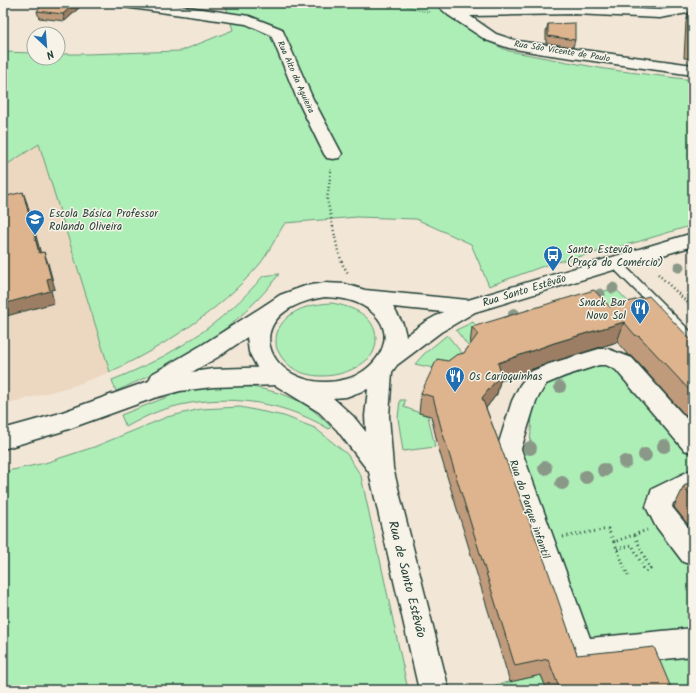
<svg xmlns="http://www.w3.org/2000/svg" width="696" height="693" font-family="Kalam,sans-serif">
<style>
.built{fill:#ecd7c1}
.green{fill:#adeeb7;stroke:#669676}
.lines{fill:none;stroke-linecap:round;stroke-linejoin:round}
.service-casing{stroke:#1f3d34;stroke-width:3}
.minor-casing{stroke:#1f3d34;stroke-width:3}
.tertiary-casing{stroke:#1f3d34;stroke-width:3}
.path-far2{stroke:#1f3d34;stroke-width:2;stroke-dasharray:0.5 2;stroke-linecap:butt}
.path-far1{stroke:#1f3d34;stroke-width:2.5;stroke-dasharray:1 3;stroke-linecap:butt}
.path{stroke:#1f3d34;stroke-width:3;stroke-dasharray:1 3.5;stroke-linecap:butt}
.service{fill:#f7f3e8;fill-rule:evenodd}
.minor{fill:#f7f3e8;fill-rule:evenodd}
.tertiary{fill:#f7f3e8;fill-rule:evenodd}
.tree{fill:#8a9888}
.wall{fill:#bf9b7b;stroke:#1f3d34}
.shaded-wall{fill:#9b7e64;stroke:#1f3d34}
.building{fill:#deb48f;stroke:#1f3d34}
.labels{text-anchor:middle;stroke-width:3;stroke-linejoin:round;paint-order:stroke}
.far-street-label{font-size:9px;fill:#1f3d34;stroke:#f7f3e8}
.poi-label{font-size:11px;fill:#1f3d34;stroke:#f7f3e8;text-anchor:start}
.street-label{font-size:11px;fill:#1f3d34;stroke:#f7f3e8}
.near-street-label{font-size:13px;fill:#1f3d34;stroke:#f7f3e8}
</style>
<rect width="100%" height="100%" fill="#f2e6d6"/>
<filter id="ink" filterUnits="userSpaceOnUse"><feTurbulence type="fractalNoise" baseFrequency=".025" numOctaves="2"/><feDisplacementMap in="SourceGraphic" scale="8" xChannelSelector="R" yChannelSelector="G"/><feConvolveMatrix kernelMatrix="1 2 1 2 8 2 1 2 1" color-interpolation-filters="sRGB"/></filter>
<g filter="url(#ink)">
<path class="built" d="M39,143L110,372L76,385L3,405V167Z"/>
<path class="green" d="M225,3H469L466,20C478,35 491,44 509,51L605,69L693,80V225L637,242L549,264L489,286L471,244L416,219L357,217L285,223C276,236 269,253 259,265C218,312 166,345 110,372L39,144L3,167V52L34,53V58H58V54H87L181,51L233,30Z
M279,274C272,283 265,292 257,300C218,341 167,369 116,391L112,380C169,358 223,324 263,276Z
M615,288L642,316L617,323L591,295Z
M332,303C352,307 376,315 376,340C376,347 373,355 368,359C344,381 294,385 278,351C275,346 276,338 277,333C285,310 310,304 332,303Z
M473,322L485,338L481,342L468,346L456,330Z
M447,335L462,353L459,362L447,371L415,364L424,354Z
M607,365L626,374L693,454V476L661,490L663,528L693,567V635L586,640L513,447L530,445L533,401L543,385L598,366Z
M235,385C257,387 283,392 302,403C313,409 322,418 331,427L329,429C278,398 215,392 159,411C148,415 137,421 126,427L121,415L180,392L211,386Z
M400,400H405L404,407L428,416L435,447L403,451L398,418Z
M240,407L284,416L315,428L347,454L361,476L378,554L379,555L408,690H3V472L45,463L94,447L167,417L201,409Z
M693,655V690H655L642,658Z
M541,675L547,690H473Z"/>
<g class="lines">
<defs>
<path id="service" d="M615,259L619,260L693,334V345L689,344L611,266L610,263L611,260Z"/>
<path id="minor" d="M117,3H161L249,16L282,29L313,99L342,154L339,158L333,159L327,158L324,154L297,99L271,35L246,24L124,7L119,6Z
M435,3H451L458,8L574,6L660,10L693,4V12L660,18L574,14L470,16L496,34L517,41L693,65V75L544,54L509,48L486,40L448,15Z
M272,303L279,305L283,310L279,315L218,357L192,372L213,369L278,367L286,370L289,376L286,382L278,385L213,387L180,391L154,398L60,432L3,449V429L57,414L149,381L152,374L202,345L265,305Z
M599,349H608L632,358L693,426V453L684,450L616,370L606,365H599L565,376L546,384L536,401L521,449L590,638L693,628V656L581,668L571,663L497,449L512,401L520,385L530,372L549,364Z
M693,469V492L673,503L672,507L693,533V565L683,562L655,525L646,507L652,489Z"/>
<path id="tertiary" d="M693,233V246L475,312L441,332L397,365L392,372L389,416L393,468L449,690H419L369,472L337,430L319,412L270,382L260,373L249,352L247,337L254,318L265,305L280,295L305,286L325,283L345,284L365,290L468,300ZM325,297C343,298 359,300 373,313C400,337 375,371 347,379C272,399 228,312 325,297ZM393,307L443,312L425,322L406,336L403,324ZM368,389L365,416L366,432L353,416L333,398L346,397Z"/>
</defs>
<use href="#service" class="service-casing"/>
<use href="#minor" class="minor-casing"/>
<use href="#tertiary" class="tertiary-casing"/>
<path class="path-far2" d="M400,3L418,10L430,12
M330,172L331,168"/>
<path class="path-far1" d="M331,171L327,199L338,251L343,265L349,275
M658,274L693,308"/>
<path class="path" d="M563,537L608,529L614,542L647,530
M614,542L628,576
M617,549L632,545L645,571L650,569L634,534"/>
<use href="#service" class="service"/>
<use href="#minor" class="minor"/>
<use href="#tertiary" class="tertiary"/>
</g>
<g class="tree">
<circle cx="679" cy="267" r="5.5"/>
<circle cx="613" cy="288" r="5.5"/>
<circle cx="600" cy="294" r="5.5"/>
<circle cx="514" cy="314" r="6"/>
<circle cx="560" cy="387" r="6"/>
<circle cx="664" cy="446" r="7"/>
<circle cx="530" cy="448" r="7"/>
<circle cx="645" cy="455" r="7"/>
<circle cx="625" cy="462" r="7"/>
<circle cx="545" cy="468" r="7"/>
<circle cx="604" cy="470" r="7"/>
<circle cx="586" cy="477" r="7"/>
<circle cx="562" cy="483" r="7"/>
</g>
<path class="wall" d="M45,3H84L65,21L39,18L37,11Z
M691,5H693V59L684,58L686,22Z
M548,24L575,40L573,47L546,43V31Z
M610,307L693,342V424L633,357L628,355L617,342L549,363L500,381L497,394L486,408L577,655L672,690H547L541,675L510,682L439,450L431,416L419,413L421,393L448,361L464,353L470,345L472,327Z
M693,482V531L674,507L684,486Z"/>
<path class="shaded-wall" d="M3,3H12L3,7Z
M75,3H84L65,21L63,14Z
M23,192L27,203L44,265L39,253Z
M44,252L48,263L55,289L51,290L54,303L3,317V304L47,279Z
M624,322L617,342L549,363L500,381L497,394L479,417L482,398L498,363L554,343Z"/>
<path class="building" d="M45,3H75L63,14L37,11Z
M691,5H693V40H690Z
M575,23V40L548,36V24Z
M23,192L39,253L44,252L51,278L47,279L50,291L3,304V197Z
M594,290L610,307L649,296L693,342V394L640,337L635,335L624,322L554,343L498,363L501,374L482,398L546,565L577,655L654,647L672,690H560L548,659L515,666L442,431L433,397L421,393L437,359L448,361L456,355L464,353L478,334L472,327Z
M693,482V499L684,488V486Z"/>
</g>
<defs>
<symbol id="school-pin" viewBox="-11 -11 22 30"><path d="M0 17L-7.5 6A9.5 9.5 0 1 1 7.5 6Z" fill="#1f6fb2" stroke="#f7f3e8"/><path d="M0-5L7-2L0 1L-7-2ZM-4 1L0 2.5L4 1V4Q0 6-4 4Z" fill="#fff"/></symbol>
<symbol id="bus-pin" viewBox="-11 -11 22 30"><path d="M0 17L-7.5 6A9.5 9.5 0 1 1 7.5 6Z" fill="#1f6fb2" stroke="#f7f3e8"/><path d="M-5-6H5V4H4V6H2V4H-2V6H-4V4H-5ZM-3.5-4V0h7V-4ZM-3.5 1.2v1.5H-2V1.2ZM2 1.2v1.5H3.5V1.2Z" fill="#fff"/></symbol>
<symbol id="restaurant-pin" viewBox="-11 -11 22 30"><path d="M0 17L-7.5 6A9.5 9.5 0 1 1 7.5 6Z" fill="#1f6fb2" stroke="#f7f3e8"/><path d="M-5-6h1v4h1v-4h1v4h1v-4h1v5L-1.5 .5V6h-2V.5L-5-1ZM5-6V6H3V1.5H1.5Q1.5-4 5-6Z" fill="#fff"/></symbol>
</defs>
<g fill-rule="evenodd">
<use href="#school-pin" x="24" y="208" width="22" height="30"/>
<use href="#bus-pin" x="542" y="244" width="22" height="30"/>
<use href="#restaurant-pin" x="629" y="297" width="22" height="30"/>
<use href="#restaurant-pin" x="444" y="365" width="22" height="30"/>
</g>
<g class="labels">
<g class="far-street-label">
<text transform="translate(562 51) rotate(9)" y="3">Rua São Vicente de Paulo</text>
<text transform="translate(296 77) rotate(66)" y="3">Rua Alto da Aguieira</text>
</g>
<g class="poi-label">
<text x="49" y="217">Escola Básica Professor<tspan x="49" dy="13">Rolando Oliveira</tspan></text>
<text x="567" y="253">Santo Estevão<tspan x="567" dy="13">(Praça do Comércio)</tspan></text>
<text x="626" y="306" text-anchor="end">Snack Bar<tspan x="626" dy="13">Novo Sol</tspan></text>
<text x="469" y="380">Os Carioquinhas</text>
</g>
<g class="street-label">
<text transform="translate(524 290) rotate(-17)" y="4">Rua Santo Estêvão</text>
<text transform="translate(530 509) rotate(71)" y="4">Rua do Parque infantil</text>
</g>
<g class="near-street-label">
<text transform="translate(408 579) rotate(76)" y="5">Rua de Santo Estêvão</text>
</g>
</g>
<rect width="696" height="693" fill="none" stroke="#f7f3e8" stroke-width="16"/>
<rect x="8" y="8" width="680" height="677" fill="none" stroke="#1f3d34" stroke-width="1.5" filter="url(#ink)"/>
<g transform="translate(46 46) rotate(154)"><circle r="19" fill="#f7f3e8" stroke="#a1aaa0"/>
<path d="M0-3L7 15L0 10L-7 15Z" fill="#1f6fb2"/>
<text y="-6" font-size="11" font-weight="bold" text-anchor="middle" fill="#1f3d34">N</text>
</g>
</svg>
